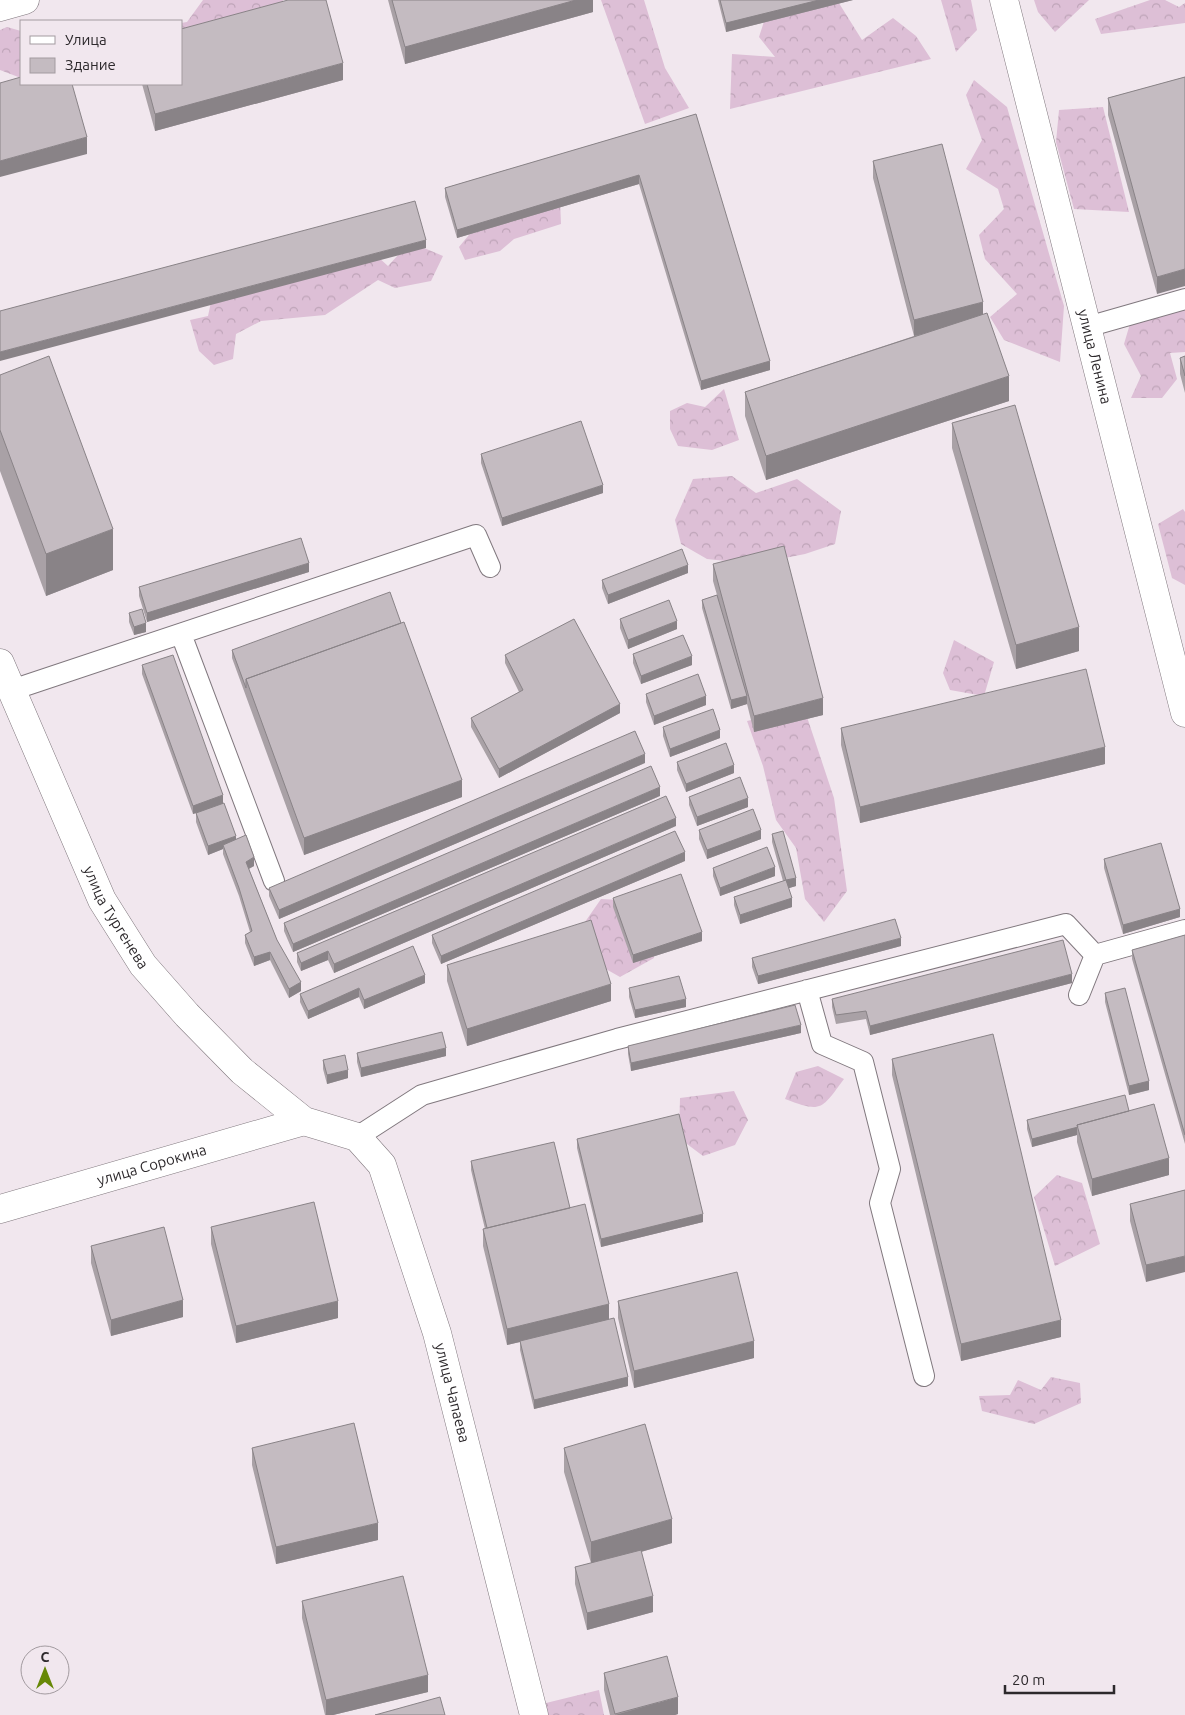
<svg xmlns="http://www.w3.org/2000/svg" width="1185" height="1715" font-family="Ubuntu,sans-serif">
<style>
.forest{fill:url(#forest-crowns)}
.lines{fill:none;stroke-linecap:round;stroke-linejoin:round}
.service-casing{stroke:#80787e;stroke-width:22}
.minor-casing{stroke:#80787e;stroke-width:29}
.tertiary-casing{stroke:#80787e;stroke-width:29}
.secondary-casing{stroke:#80787e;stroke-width:29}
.service{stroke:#fff;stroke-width:20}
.minor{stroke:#fff;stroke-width:28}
.tertiary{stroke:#fff;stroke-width:28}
.secondary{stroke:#fff;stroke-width:28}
.wall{fill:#a9a1a6}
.shaded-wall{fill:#898387}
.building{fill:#c4bbc1;stroke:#898387}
.labels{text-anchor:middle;stroke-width:4;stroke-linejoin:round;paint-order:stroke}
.street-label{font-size:15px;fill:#2d292c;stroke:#f1e7ee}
</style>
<defs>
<pattern id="forest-crowns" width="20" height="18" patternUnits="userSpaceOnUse" patternTransform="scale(1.25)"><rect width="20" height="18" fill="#ddbfd6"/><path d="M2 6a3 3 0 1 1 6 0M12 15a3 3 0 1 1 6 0" fill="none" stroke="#bea4b8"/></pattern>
</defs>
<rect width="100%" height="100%" fill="#f1e7ee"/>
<path class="forest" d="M203,0H283V10L181,36V23L187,22Z
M601,0H644L665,68L689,108L645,124Z
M837,0L862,40L893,18L916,36L931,59L730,109L732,54L775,57L759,37L768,9Z
M941,0H971L977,30L956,52Z
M1034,0H1089L1055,32L1038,12Z
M1150,0H1165L1179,7L1185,3V23L1101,34L1095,19Z
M7,27L21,31V78L0,70V30Z
M974,80L1007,107L1064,306L1060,362L1004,340L990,317L1017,294L985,259L979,235L1004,209L998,189L966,169L982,140L966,95Z
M1103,107L1129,212L1074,209L1056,142L1059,110Z
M560,200L561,224L514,239L500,251L465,260L459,247L473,230Z
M410,242L443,256L431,281L395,288L378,280L325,315L261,321L236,334L233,359L214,365L199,351L190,320L208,316L215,283L368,248L388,266Z
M1185,292V352L1170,353L1177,379L1162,398H1131L1141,376L1124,344L1132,317Z
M724,389L739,440L712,450L678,446L670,429V411L687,403L705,407Z
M732,476L756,493L797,479L841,511L835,544L805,554L754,564L707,559L681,544L675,520L693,479Z
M1183,509L1185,512V585L1172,578L1158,524Z
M954,640L994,662L984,696L950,690L943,673Z
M804,708L834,798L847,891L824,922L805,899L796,848L776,820L763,766L747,721Z
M601,899L642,901L655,918L654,958L620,977L590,960L578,932Z
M818,1066L844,1079C821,1110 822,1113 785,1099L796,1072Z
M734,1091L748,1120L735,1145L703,1156L679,1138L680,1098Z
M1057,1175L1082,1183L1100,1244L1055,1266L1034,1197Z
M1051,1377L1080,1383L1081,1403L1034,1424L982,1411L979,1396L1010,1395L1018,1380L1041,1390Z
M599,1690L604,1715H548L546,1703Z"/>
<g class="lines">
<defs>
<path id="service" d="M1087,327L1185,299
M181,634L274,881
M12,690L476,535L490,567
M807,990L822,1044L863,1062L890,1169L880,1203L924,1376
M1079,995L1095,955L1185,930
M357,1137L422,1095L617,1039L1066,924L1095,955"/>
<g id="minor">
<path d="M0,7L25,0"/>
<path id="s1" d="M0,1209L304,1121"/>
</g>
<g id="tertiary">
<path id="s2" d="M0,663L102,900L143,965L187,1015L242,1071L304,1121L357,1137L382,1165L437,1333L534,1715"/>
</g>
<g id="secondary">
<path id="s3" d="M1004,0L1185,713"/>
</g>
</defs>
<use href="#service" class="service-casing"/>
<use href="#minor" class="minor-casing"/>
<use href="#tertiary" class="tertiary-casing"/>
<use href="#secondary" class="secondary-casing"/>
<use href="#service" class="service"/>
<use href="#minor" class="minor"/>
<use href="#tertiary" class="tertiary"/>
<use href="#secondary" class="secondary"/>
</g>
<path class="wall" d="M388,0H593V12L405,64Z
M718,0H853L726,32Z
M1185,77L1157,294L1108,115V98Z
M343,80L155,131L142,84H181Z
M696,114L770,370L701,390L639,184L457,238L445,197V188Z
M873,161L983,314L1009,401L766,480L745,416V392L914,336L873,178Z
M1185,356V393L1180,374V358Z
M0,375L113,570L46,596L0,471Z
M952,423L1079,651L1016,669L952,448Z
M481,454L603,493L502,526L481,463Z
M713,564L823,715L754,732L747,704L731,709L702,608V600L717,595L713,581Z
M309,572L147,622L139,596V587Z
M688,573L608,604L602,588V580Z
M129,613L146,632L134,635L129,622Z
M620,619L677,629L628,649L620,628Z
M232,650L462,797L304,855L232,658Z
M633,654L692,665L641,684L633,663Z
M505,655L620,713L499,778L471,727V718L519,692L505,663Z
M142,665L223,803L236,839L254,866L249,869L277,940L301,991L289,998L270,960L254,966L245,943V935L250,932L239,896L223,854V849L208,855L196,822V813L193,814L142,674Z
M646,694L706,705L654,725L646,702Z
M663,727L720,738L670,757L663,736Z
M841,728L1105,764L860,823L841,745Z
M677,762L734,773L686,792L677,770Z
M645,763L279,919L269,896V888Z
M660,796L293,952L284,931V923Z
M689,797L748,807L697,826L689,805Z
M676,826L334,973L328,960L301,971L297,962V953Z
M699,830L761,839L707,859L699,839Z
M772,834L796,886L789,888L792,907L740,924L734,905V897L783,881L772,842Z
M1104,859L1180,917L1123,934L1104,868Z
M685,861L441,964L432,943V935Z
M713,868L775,876L720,896L713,876Z
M613,898L702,941L633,963L613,907Z
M1185,935V1144L1132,959V950Z
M901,946L758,984L752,967V958Z
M447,965L611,1001L467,1046L447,981Z
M425,983L364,1009L359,997L308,1019L300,1002V994Z
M1072,983L870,1035L866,1019L836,1024L832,1007V999Z
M629,988L686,1007L635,1018L629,997Z
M1105,993L1149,1090L1129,1095L1105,1002Z
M801,1033L631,1071L628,1054V1046Z
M357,1053L446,1056L361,1077L357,1062Z
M892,1059L1061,1337L961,1361L892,1075Z
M323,1060L348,1078L327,1084L323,1069Z
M1129,1111L1169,1175L1092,1196L1077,1142V1135L1032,1147L1027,1129V1120Z
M577,1139L703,1222L601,1247L577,1148Z
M471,1161L570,1208L609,1319L628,1386L534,1409L520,1350V1342L507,1345L483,1246V1229H485L471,1170Z
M1185,1190L1146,1282L1130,1221V1204Z
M211,1227L338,1318L236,1343L211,1244Z
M91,1246L183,1317L111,1336L91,1263Z
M618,1301L754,1358L634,1388L618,1318Z
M252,1448L378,1540L276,1564L252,1465Z
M564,1448L672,1543L641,1552L653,1612L587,1630L575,1584V1567L591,1563L564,1472Z
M302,1601L428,1692L333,1715H325L302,1618Z
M604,1673L678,1714L675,1715H610L604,1690Z"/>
<path class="shaded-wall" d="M576,0H593V12L405,64V47Z
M819,0H853L726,32V23Z
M343,63V80L155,131V114Z
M87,137V154L0,177V161Z
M639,175V184L457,238V230Z
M426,240V248L0,361V352Z
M1185,269V286L1157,294V277Z
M983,302V319L914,336V320Z
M770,361V370L701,390V381Z
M1009,376V401L766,480V456Z
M603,485V493L502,526V518Z
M113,529V570L46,596V554Z
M309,563V572L147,622V613Z
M688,565V573L608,604V595Z
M677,621V629L628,649V640Z
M146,623V632L134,635V627Z
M1079,627V651L1016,669V645Z
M692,656V665L641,684V676Z
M706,696V705L654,725V716Z
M747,696V704L731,709V700Z
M823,698V715L754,732V716Z
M620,704V713L499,778V769Z
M720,730V738L670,757V749Z
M1105,747V764L860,823V807Z
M645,754V763L279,919V910Z
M734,765V773L686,792V784Z
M462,780V797L304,855V838Z
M660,787V796L293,952V944Z
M223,795V804L193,814V806Z
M748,798V807L697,826V817Z
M676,818V826L334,973V964Z
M761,830V839L707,859V850Z
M236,836V845H223V849L208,855V846Z
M685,852V861L441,964V956Z
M254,857V866L246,870V862Z
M775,867V876L720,896V888Z
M796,878V886L786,889V880Z
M792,898V907L740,924V915Z
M1180,909V917L1123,934V925Z
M702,932V941L633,963V955Z
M901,938V946L758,984V976Z
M328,951V960L301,971V963Z
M270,952V960L254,966V957Z
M1072,974V983L870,1035V1026Z
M425,975V983L364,1009V1000Z
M301,982V991L289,998V989Z
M611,984V1001L467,1046V1029Z
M359,988V997L308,1019V1011Z
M686,999V1007L635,1018V1010Z
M801,1025V1033L631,1071V1063Z
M446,1048V1056L361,1077V1068Z
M348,1070V1078L327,1084V1075Z
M1149,1081V1090L1129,1095V1086Z
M1077,1127V1135L1032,1147V1139Z
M1169,1158V1175L1092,1196V1179Z
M703,1214V1222L601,1247V1239Z
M1185,1256V1272L1146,1282V1265Z
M183,1300V1317L111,1336V1320Z
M338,1301V1318L236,1343V1326Z
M609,1304V1321L507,1345V1329Z
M1061,1320V1337L961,1361V1344Z
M754,1341V1358L634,1388V1371Z
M628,1377V1386L534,1409V1400Z
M672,1519V1543L591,1566V1542Z
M378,1523V1540L276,1564V1547Z
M653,1596V1612L587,1630V1613Z
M428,1675V1692L333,1715H326V1700Z
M678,1697V1714L675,1715H615Z"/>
<path class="building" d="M288,0H326L343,63L155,114L147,84H181V29Z
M392,0H576L405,47Z
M720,0H819L726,23Z
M21,77V84H72L87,137L0,161V83Z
M1185,77V269L1157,277L1108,98Z
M696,114L770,361L701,381L639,175L457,230L445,188Z
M942,144L983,302L914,320L873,161Z
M415,201L426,240L0,352V311Z
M987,313L1009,376L766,456L745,392Z
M49,356L113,529L46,554L0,430V375Z
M1185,356V376L1180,358Z
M1015,405L1079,627L1016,645L952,423Z
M581,421L603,485L502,518L481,454Z
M301,538L309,563L147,613L139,587Z
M784,546L823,698L754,716L713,564Z
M682,549L688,565L608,595L602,580Z
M390,592L401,623L246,679V688L232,650Z
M717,595L747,696L731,700L702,600Z
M669,600L677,621L628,640L620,619Z
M142,609L146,623L134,627L129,613Z
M574,619L620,704L499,769L471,718L523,690L505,655Z
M404,622L462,780L304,838L246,679Z
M683,635L692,656L641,676L633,654Z
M173,655L223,795L193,806L142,665Z
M1086,669L1105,747L860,807L841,728Z
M698,674L706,696L654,716L646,694Z
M713,709L720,730L670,749L663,727Z
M635,731L645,754L279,910L269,888Z
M726,743L734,765L686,784L677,762Z
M651,766L660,787L293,944L284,923Z
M740,777L748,798L697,817L689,797Z
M666,796L676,818L334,964L328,951L301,963L297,953Z
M224,803L236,836L208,846L196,813Z
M753,809L761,830L707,850L699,830Z
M675,831L685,852L441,956L432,935Z
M783,831L796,878L786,880L772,834Z
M246,835L254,857L246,862L277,940L301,982L289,989L270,952L254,957L245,935L252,931L239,888L223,845Z
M1161,843L1180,909L1123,925L1104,859Z
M767,847L775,867L720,888L713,868Z
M681,874L702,932L633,955L613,898Z
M786,880L792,898L740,915L734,897Z
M895,919L901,938L758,976L752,958Z
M591,920L611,984L467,1029L447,965Z
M1185,935V1135L1132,950Z
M1063,940L1072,974L870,1026L866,1011L836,1015L832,999Z
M413,946L425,975L364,1000L359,988L308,1011L300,994Z
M679,976L686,999L635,1010L629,988Z
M1125,988L1149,1081L1129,1086L1105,993Z
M795,1005L801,1025L631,1063L628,1046Z
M442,1032L446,1048L361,1068L357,1053Z
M993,1034L1061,1320L961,1344L892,1059Z
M345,1055L348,1070L327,1075L323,1060Z
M1125,1095L1129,1111L1077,1125L1078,1127L1032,1139L1027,1120Z
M1154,1104L1169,1158L1092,1179L1077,1125Z
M679,1114L703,1214L601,1239L577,1139Z
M554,1142L570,1208L487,1228L471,1161Z
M1185,1190V1256L1146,1265L1130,1204Z
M314,1202L338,1301L236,1326L211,1227Z
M585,1204L609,1304L507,1329L483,1229Z
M164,1227L183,1300L111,1320L91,1246Z
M737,1272L754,1341L634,1371L618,1301Z
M614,1318L628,1377L534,1400L520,1341Z
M354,1423L378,1523L276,1547L252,1448Z
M645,1424L672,1519L591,1542L564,1448Z
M641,1550L653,1596L587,1613L575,1567Z
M403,1576L428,1675L326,1700L302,1601Z
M667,1656L678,1697L615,1714L604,1673Z
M440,1697L445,1715H375Z"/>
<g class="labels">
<g class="street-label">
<text dy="5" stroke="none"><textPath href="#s3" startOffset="368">улица Ленина</textPath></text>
<text dy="5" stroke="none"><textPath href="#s2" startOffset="280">улица Тургенева</textPath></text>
<text dy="5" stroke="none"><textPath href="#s1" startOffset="158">улица Сорокина</textPath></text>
<text dy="5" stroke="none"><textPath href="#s2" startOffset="891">улица Чапаева</textPath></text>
</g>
</g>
<rect x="20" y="20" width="162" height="65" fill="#f1e7ee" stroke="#a39ba0"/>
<rect x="30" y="36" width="25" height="8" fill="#ffffff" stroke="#a39ba0"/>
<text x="65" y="45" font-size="15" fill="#2d292c">Улица</text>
<rect x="30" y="58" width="25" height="15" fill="#c4bbc1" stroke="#a39ba0"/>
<text x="65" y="70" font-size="15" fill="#2d292c">Здание</text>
<g transform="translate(45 1670)"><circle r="24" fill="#f1e7ee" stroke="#a39ba0"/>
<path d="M0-4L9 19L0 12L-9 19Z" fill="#678807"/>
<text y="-8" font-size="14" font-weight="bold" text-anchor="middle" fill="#2d292c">С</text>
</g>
<path d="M1005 1685v8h109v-8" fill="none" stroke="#2d292c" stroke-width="2.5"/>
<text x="1012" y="1685" font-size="15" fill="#2d292c" stroke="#f1e7ee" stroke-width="4" paint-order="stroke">20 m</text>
</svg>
